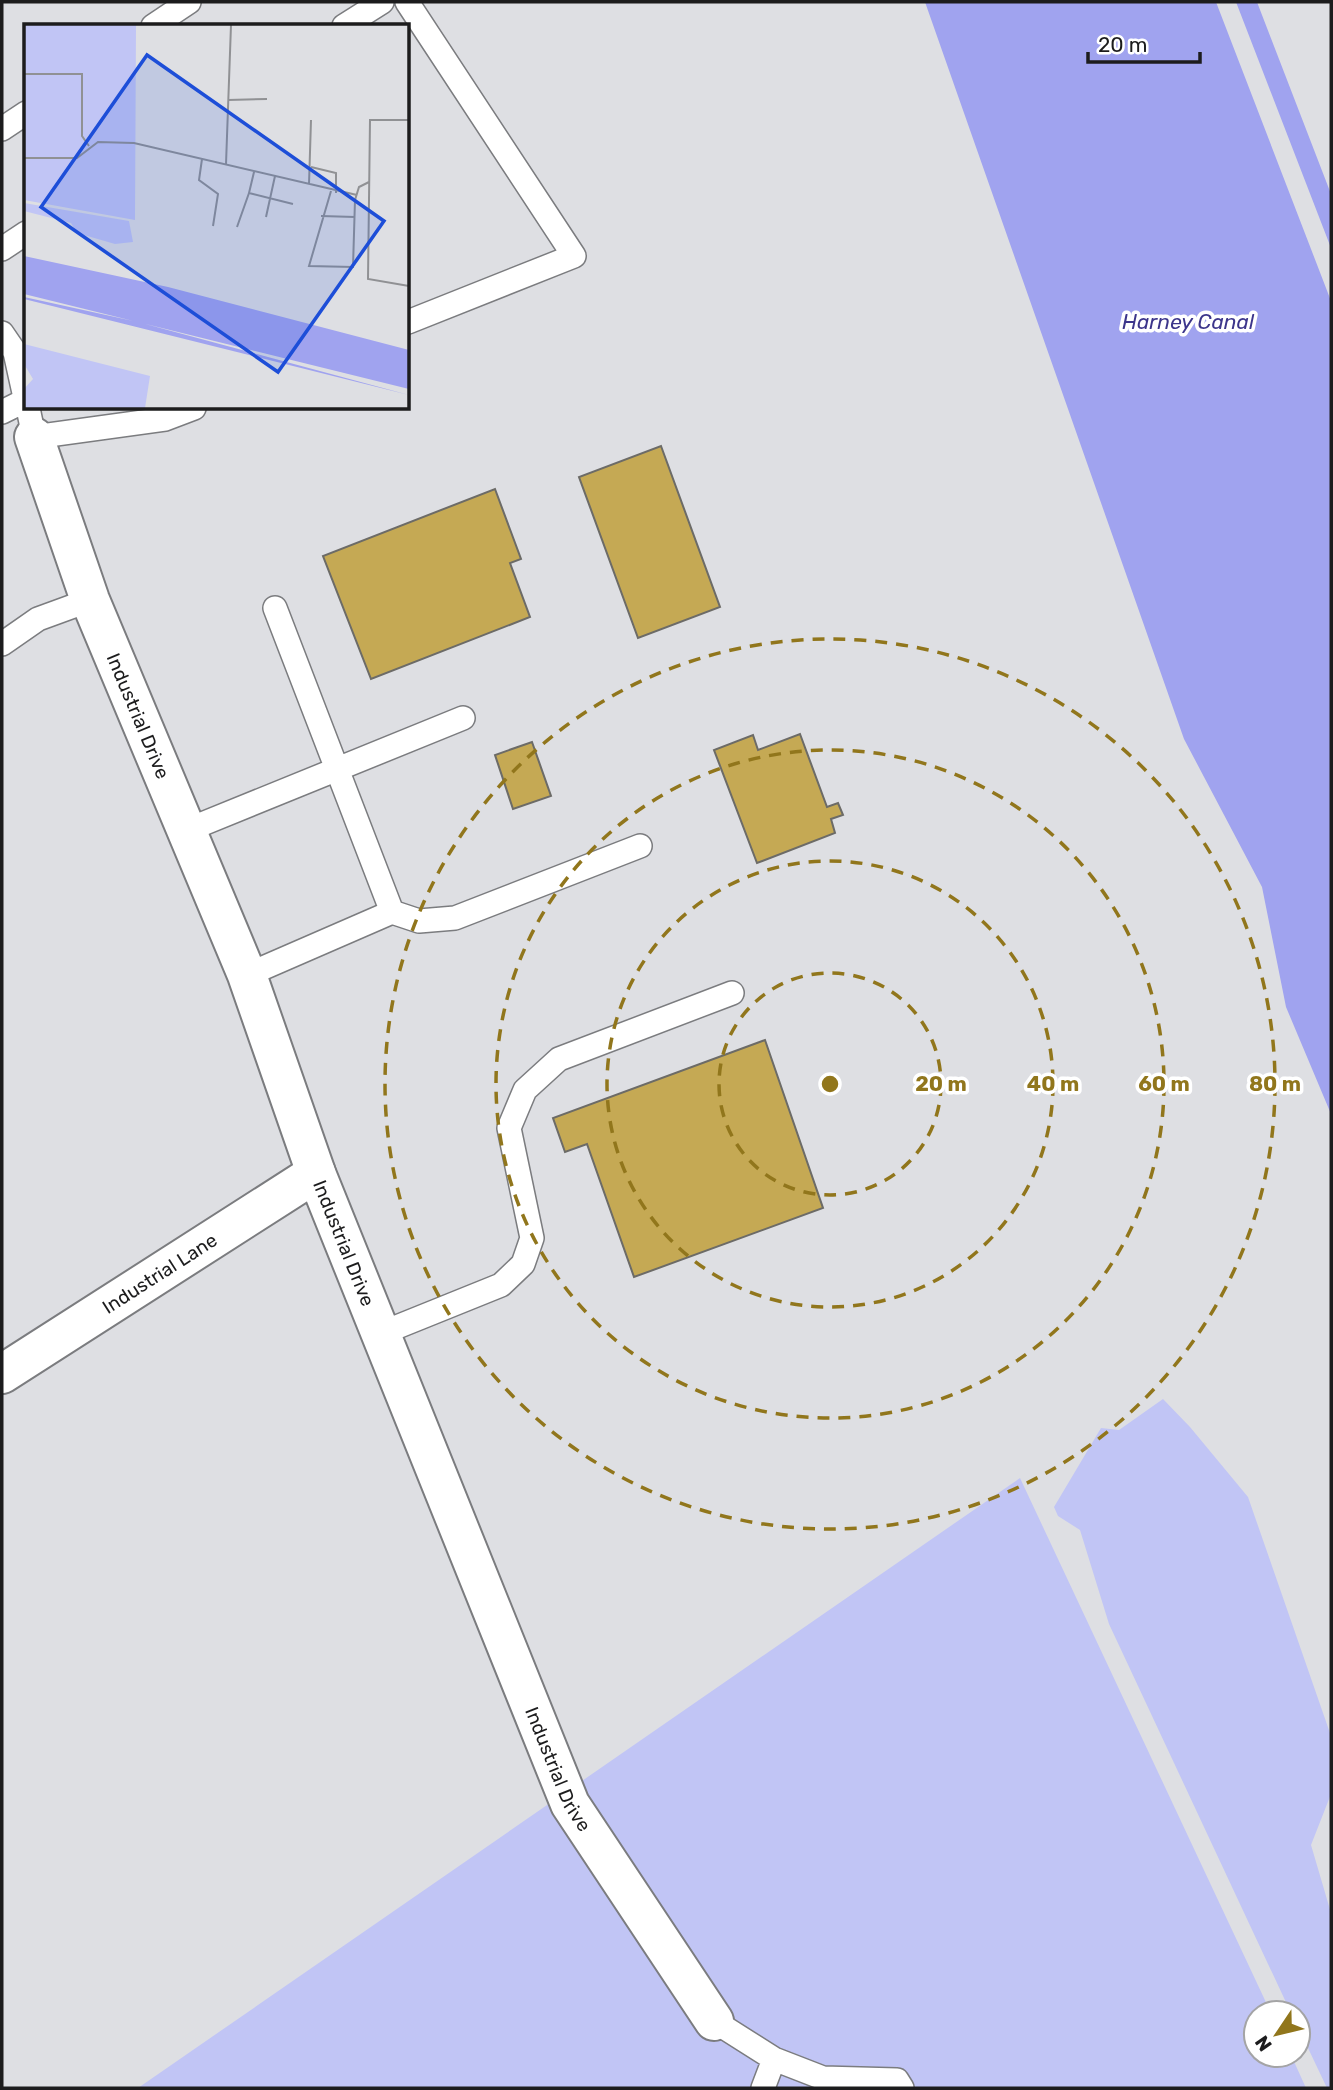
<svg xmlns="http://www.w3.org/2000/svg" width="1333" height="2090" font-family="Rubik,sans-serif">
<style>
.green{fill:#c1c5f5}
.water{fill:#a0a3ef}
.building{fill:#c5a954;stroke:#6c6b67;stroke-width:2}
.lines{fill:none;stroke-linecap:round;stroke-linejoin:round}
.lane-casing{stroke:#7b7c7f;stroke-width:26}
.street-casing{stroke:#7b7c7f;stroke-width:42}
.lane{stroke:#fff;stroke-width:23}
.street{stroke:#fff;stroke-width:38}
.ring{fill:none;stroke:#91761c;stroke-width:3.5;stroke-dasharray:12 9}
.labels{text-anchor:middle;stroke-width:7;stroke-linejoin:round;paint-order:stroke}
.street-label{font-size:19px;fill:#1c1c1d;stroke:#fff}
.water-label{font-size:21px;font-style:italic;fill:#3c358b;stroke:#fff}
.inset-road{fill:none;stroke:#909194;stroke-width:2}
.view{fill:#1d4ed8;fill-opacity:0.15;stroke:#1d4ed8;stroke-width:3.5}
.inset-edge{fill:none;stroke:#1c1c1d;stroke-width:3.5}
.centre{fill:#91761c;stroke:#fff;stroke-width:3.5}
.ring-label{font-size:21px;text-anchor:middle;font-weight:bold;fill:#91761c;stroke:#fff;stroke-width:7;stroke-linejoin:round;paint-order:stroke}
</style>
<rect width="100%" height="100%" fill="#dedfe3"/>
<path class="green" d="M1163,1399L1190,1427L1248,1497L1331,1736V1794L1311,1845L1331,1913V2088H1327L1298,2027V2013H1291L1109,1624L1080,1530L1058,1516L1054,1507L1101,1428L1119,1430Z
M1020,1478L1271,2013H1256V2055H1291L1306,2088H138Z"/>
<path class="water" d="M925,2H1216L1331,301V1114L1286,1007L1262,887L1184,739Z
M1236,2H1257L1331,194V248Z"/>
<path class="building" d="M661,446L720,607L638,638L579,477Z
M495,489L521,559L510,563L530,617L371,679L323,556Z
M800,734L827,807L838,803L843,815L831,819L835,833L757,863L714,750L753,735L758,750Z
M532,742L551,796L513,809L495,755Z
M765,1040L823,1208L634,1277L587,1144L565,1152L553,1118Z"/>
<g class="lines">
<defs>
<path id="lane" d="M407,2L574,256L408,322
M153,26L189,2
M344,26L382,2
M2,129L26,113
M2,249L26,233
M2,333L15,352L26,402
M28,408L34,437L165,419L194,408
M2,412L26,400
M2,644L38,619L90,600
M185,831L463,718
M392,912L419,921L455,918L640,846
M247,975L392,912L275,608
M382,1333L501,1285L523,1264L532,1238L509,1128L525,1090L559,1059L732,993
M714,2021L774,2059L823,2078L897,2080L902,2088
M763,2088L774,2059"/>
<g id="street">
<path id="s1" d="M34,437L90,600L247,975L316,1173L570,1804L714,2021"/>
<path id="s2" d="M2,1374L316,1173"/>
</g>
</defs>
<use href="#lane" class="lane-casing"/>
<use href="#street" class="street-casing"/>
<use href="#lane" class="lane"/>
<use href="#street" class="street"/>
</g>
<g class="ring">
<circle cx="830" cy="1084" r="111"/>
<circle cx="830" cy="1084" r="223"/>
<circle cx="830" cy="1084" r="334"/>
<circle cx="830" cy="1084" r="445"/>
</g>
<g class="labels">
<g class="street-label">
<text dy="7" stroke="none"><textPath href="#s1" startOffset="298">Industrial Drive</textPath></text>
<text dy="7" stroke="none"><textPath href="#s1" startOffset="864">Industrial Drive</textPath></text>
<text dy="7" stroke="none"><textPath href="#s2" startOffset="187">Industrial Lane</textPath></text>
<text dy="7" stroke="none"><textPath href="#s1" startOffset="1432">Industrial Drive</textPath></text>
</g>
<g class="water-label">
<text x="1188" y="329">Harney Canal</text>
</g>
</g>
<g transform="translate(24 24)">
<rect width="385" height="385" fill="#dedfe3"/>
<path d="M0,1H112L111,196L0,176ZM0,179L105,197L109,218L91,220L53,209L47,199L0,187ZM0,320L126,352L121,384H0V365L9,355L0,340Z" fill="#c1c5f5"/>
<path d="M0,232L144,263L385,326V365L0,270ZM0,273L114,298L385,371L0,275Z" fill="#a0a3ef"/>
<path class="inset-road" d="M0,50H58V112L65,122M204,76L243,75M385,96H346L344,255L385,262M0,134H53L74,118L110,119L333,171M178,135L175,156L194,170L189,202M202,140L207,1M287,143L312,149V169M230,148L225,169L269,180M285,160L287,96M307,167L285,242L329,243L331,176L335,163L345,158M297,192L331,193M242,193L251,152M213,203L225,169"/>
<path class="view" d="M123,31L360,197L254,348L17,183Z"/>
<rect width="385" height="385" class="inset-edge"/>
</g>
<circle cx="830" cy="1084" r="10" class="centre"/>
<g class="ring-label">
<text x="941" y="1091">20 m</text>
<text x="1053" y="1091">40 m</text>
<text x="1164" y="1091">60 m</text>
<text x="1275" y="1091">80 m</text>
</g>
<rect width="1333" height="2090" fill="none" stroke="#1c1c1d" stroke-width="7"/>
<g transform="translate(1277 2034) rotate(235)"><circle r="33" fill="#ffffff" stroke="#a4a4a5" stroke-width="2"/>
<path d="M0-5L12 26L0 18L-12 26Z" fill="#91761c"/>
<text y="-10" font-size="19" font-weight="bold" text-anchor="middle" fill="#1c1c1d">N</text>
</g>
<path d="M1088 52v10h112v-10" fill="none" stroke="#1c1c1d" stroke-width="3.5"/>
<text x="1098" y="52" font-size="21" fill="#1c1c1d" stroke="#ffffff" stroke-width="5" paint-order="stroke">20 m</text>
</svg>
